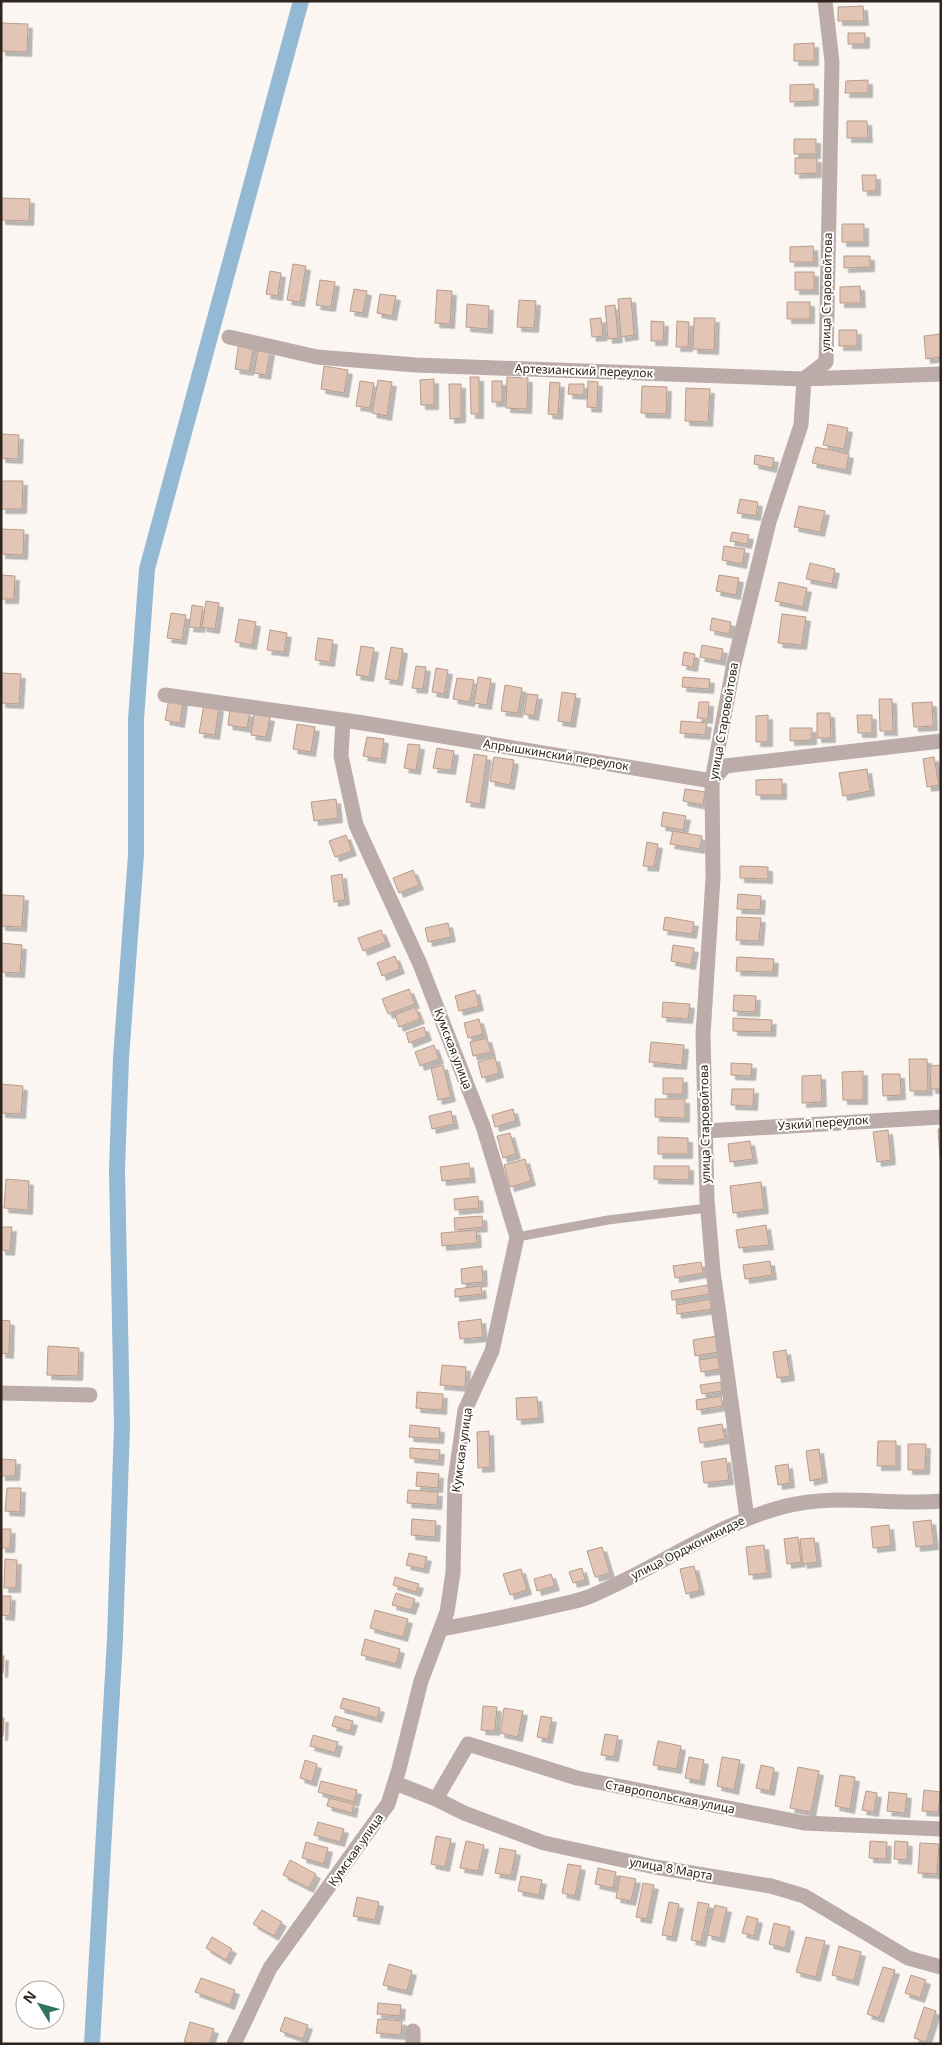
<svg xmlns="http://www.w3.org/2000/svg" width="942" height="2045" font-family="'Noto Sans',sans-serif">
<style>
.lines{fill:none;stroke-linecap:round;stroke-linejoin:round}
.canal{stroke:#94b9d4;stroke-width:16}
.building{fill:#e2c5b4;stroke:#b79c8b;filter:url(#shadow)}
.lane{stroke:#bbaca9;stroke-width:9}
.street{stroke:#bbaca9;stroke-width:15}
.labels{text-anchor:middle;stroke-width:4;stroke-linejoin:round;paint-order:stroke}
.street-label{font-size:12px;fill:#2f251e;stroke:#fff}
</style>
<defs>
<filter id="shadow"><feDropShadow dx="4.5" dy="4.5" stdDeviation="0" flood-color="#0004"/></filter>
</defs>
<rect width="100%" height="100%" fill="#fbf6f2"/>
<g class="lines">
<path class="canal" d="M92,2044L115,1639L122,1425L117,1169L121,1058L136,855V719L147,569L301,1"/>
</g>
<path class="building" d="M863,6L864,21H838V7Z
M1,23L28,24L27,52L1,51Z
M848,33H865V44H848Z
M814,43V61H794V44Z
M868,80V93H845L846,81Z
M814,84V101L790,102V85Z
M847,121H867L868,138H847Z
M794,139H816V154H794Z
M795,158H817V173L795,174Z
M862,175H876V191H863Z
M1,198L30,199L29,221L1,220Z
M842,224H864V242H842Z
M813,246L814,262H790V247Z
M844,256H870V267L844,268Z
M293,264L306,266L300,302L287,300Z
M270,271L281,273L278,296L266,294Z
M795,272H814V290H795Z
M320,280L335,282L331,307L316,305Z
M860,286L861,303H840V287Z
M354,289L367,291L363,313L350,311Z
M437,290L452,291L450,324L435,323Z
M380,294L396,296L392,316L377,313Z
M631,298L634,335L621,337L618,299Z
M519,300L536,301L534,328L517,327Z
M787,302H810V319H787Z
M467,304L489,306L488,329L466,327Z
M615,305L618,338L608,339L605,306Z
M601,318L603,336L592,337L590,319Z
M694,318H715L714,350L693,349Z
M651,321L664,322L663,341H651Z
M677,321L689,322L688,347H676Z
M839,330H857V346H839Z
M941,334V357L926,359L924,336Z
M239,342L254,345L249,371L235,369Z
M258,349L270,351L266,375L254,373Z
M324,366L348,370L344,393L321,389Z
M470,377H479V414H471Z
M507,377L528,378L527,409L506,408Z
M434,379V405H421L420,380Z
M378,380L392,382L387,416L372,413Z
M360,381L374,383L370,408L356,406Z
M492,381H502V402H492Z
M588,381L598,382L597,408L587,407Z
M550,382L560,383L558,415L548,414Z
M449,384H461V418L450,419Z
M569,384H584V395L568,394Z
M642,386L667,387L666,414L641,413Z
M686,388L710,389L708,422L685,421Z
M828,424L848,428L844,449L823,445Z
M1,434L19,435L18,459L1,458Z
M816,447L849,454L846,470L812,463Z
M755,455L774,458L772,468L754,464Z
M1,481H23L22,509H1Z
M740,499L758,502L756,516L737,513Z
M799,506L825,511L820,532L794,527Z
M1,529L24,530L23,555L1,554Z
M732,532L749,535L747,544L730,541Z
M724,546L745,549L742,564L722,560Z
M810,563L835,569L832,584L806,579Z
M1,575L15,576L14,599H1Z
M719,575L739,578L736,595L716,591Z
M779,582L807,588L803,607L775,601Z
M206,601L219,603L215,629L202,627Z
M192,605L203,607L200,628L189,627Z
M171,613L186,615L182,640L167,638Z
M782,614L806,617L802,645L778,643Z
M712,618L731,622L729,634L710,630Z
M239,619L256,622L252,645L235,642Z
M270,630L287,633L284,652L267,650Z
M318,638L333,640L330,662L315,660Z
M702,645L723,649L721,661L700,657Z
M361,646L374,648L369,677L356,675Z
M391,647L403,649L398,681L385,679Z
M684,652L695,654L693,667L682,665Z
M416,666L426,667L423,689L412,688Z
M436,668L448,670L444,694L432,692Z
M1,673L21,674L19,704L1,703Z
M478,677L491,679L487,705L474,703Z
M683,677L710,679L709,689L682,687Z
M457,678L474,680L470,702L453,699Z
M505,685L522,688L518,713L501,711Z
M562,692L576,694L571,723L558,721Z
M527,694L538,695L534,716L524,714Z
M169,699L183,701L180,723L165,720Z
M879,699H892L893,731H880Z
M699,702H709L708,719L697,718Z
M932,702L933,726L914,727L912,703Z
M204,704L219,707L215,735L199,733Z
M230,709L250,713L247,728L228,725Z
M817,713H830L831,738H817Z
M254,714L270,717L266,737L251,735Z
M768,715V742H756V716Z
M857,715H872V733H858Z
M681,721L707,723L705,735L680,733Z
M297,724L315,727L311,752L293,749Z
M790,728H812V740L790,741Z
M367,737L384,739L381,759L363,756Z
M408,744L420,745L416,770L404,768Z
M437,748L454,751L451,770L433,768Z
M474,754L487,756L480,804L466,802Z
M494,757L514,760L510,785L490,781Z
M934,757L939,785L927,787L923,759Z
M867,769L870,791L843,796L839,773Z
M782,779V795H756V780Z
M685,789L705,792L703,805L683,801Z
M336,799L338,818L314,821L311,802Z
M663,812L686,816L683,830L661,826Z
M673,831L702,836L700,849L670,844Z
M346,835L352,851L335,857L329,841Z
M647,842L658,844L654,867L643,866Z
M740,866L768,867V879L740,878Z
M413,870L419,885L399,893L393,878Z
M342,874L345,900L334,902L331,876Z
M738,894L761,896L760,910L737,909Z
M1,895L24,896L22,927L1,926Z
M665,917L694,922L692,934L663,930Z
M737,917L761,918L759,941L736,940Z
M448,923L451,937L428,942L425,928Z
M381,930L386,942L363,951L358,938Z
M1,943L22,945L20,973L1,972Z
M673,945L694,948L691,965L671,961Z
M395,956L400,969L382,976L377,963Z
M737,957L774,959L773,972L736,971Z
M409,989L415,1004L388,1014L382,999Z
M475,990L479,1006L459,1011L455,996Z
M734,995L756,996L755,1012L733,1011Z
M663,1002L690,1004L688,1019L662,1017Z
M415,1007L420,1019L399,1027L395,1015Z
M733,1018L772,1020L771,1032L733,1031Z
M479,1019L483,1034L468,1038L464,1023Z
M424,1027L427,1036L409,1043L406,1033Z
M487,1038L491,1052L473,1056L470,1042Z
M651,1042L684,1045L682,1065L649,1062Z
M434,1045L439,1059L420,1066L415,1052Z
M495,1057L499,1073L482,1078L478,1062Z
M909,1059H927L928,1091H910Z
M731,1063L752,1064L751,1076L731,1075Z
M443,1065L451,1097L438,1100L431,1068Z
M941,1065V1089H931L930,1066Z
M863,1071V1100H843L842,1072Z
M882,1074H900L901,1095L883,1096Z
M821,1075L822,1102L802,1103V1076Z
M663,1078H683V1094H663Z
M1,1084L23,1086L21,1114L1,1113Z
M732,1089H754L753,1106L731,1105Z
M655,1099H685V1118L655,1117Z
M513,1109L516,1121L495,1127L492,1115Z
M451,1111L454,1124L432,1129L429,1116Z
M938,1129H941V1157H940Z
M888,1130L891,1160L877,1162L873,1132Z
M510,1133L516,1154L503,1158L497,1136Z
M658,1137L688,1138V1154H658Z
M750,1141L753,1159L730,1162L728,1144Z
M525,1159L531,1181L510,1187L504,1165Z
M469,1163L471,1178L442,1181L440,1167Z
M654,1166H689V1180L654,1179Z
M6,1179L29,1181L28,1210L4,1208Z
M761,1182L764,1209L733,1213L730,1186Z
M478,1196L479,1208L455,1210L454,1199Z
M482,1216L483,1227L455,1230L454,1218Z
M766,1225L769,1245L739,1248L736,1230Z
M1,1227H12L10,1251L1,1250Z
M476,1230L477,1243L442,1246L441,1233Z
M770,1261L772,1275L745,1279L743,1265Z
M701,1262L703,1273L675,1278L673,1266Z
M482,1266L483,1282L462,1284L461,1269Z
M708,1285L710,1294L672,1300L671,1291Z
M481,1286L482,1294L455,1297V1289Z
M712,1299L713,1309L677,1314L676,1305Z
M481,1319L483,1337L460,1339L458,1322Z
M1,1320L10,1321L9,1354L1,1353Z
M717,1336L719,1352L695,1356L693,1340Z
M48,1346L79,1348L78,1376L47,1375Z
M786,1350L790,1376L777,1378L773,1352Z
M719,1357L720,1369L701,1372L699,1360Z
M442,1365L466,1367L465,1387L440,1385Z
M721,1382L722,1391L702,1394L700,1385Z
M417,1392L443,1394L442,1410L416,1408Z
M721,1396L723,1406L697,1410L696,1400Z
M537,1397L539,1418L517,1420L516,1398Z
M722,1424L725,1439L700,1443L698,1428Z
M410,1425L440,1428L439,1439L409,1437Z
M489,1431L490,1467L478,1468L477,1432Z
M878,1441H896V1466H877Z
M908,1444H926L925,1470H908Z
M410,1448L440,1450L439,1461L410,1458Z
M819,1449L823,1478L810,1481L806,1451Z
M726,1458L729,1480L704,1483L701,1462Z
M1,1459L16,1460L15,1476H1Z
M788,1464L790,1483L778,1485L775,1466Z
M417,1472L439,1474L438,1488L416,1486Z
M7,1488H21L20,1512L5,1511Z
M408,1490L438,1492L437,1505L407,1503Z
M412,1519L436,1521L435,1537L411,1535Z
M931,1520L934,1545L916,1547L913,1522Z
M889,1525L891,1546L873,1548L871,1527Z
M1,1529H11L10,1548H1Z
M798,1537L801,1562L787,1564L784,1539Z
M814,1538L817,1562L803,1564L800,1539Z
M764,1545L767,1573L749,1575L746,1547Z
M602,1547L610,1573L595,1577L587,1551Z
M409,1553L427,1557L424,1569L406,1565Z
M5,1559L17,1560L16,1588H4Z
M694,1566L700,1590L686,1594L680,1569Z
M582,1568L585,1580L573,1583L569,1572Z
M521,1569L527,1590L510,1595L503,1574Z
M551,1574L555,1586L537,1591L534,1579Z
M395,1577L419,1584L416,1592L393,1585Z
M396,1593L415,1599L411,1610L392,1605Z
M1,1596H11L10,1616L1,1615Z
M375,1610L408,1619L403,1637L370,1628Z
M365,1639L400,1649L396,1664L361,1655Z
M1,1656H4L3,1673H1Z
M343,1698L380,1708L377,1718L340,1708Z
M483,1706L497,1707L495,1731L481,1730Z
M504,1708L523,1711L518,1737L500,1733Z
M335,1716L353,1721L350,1731L332,1726Z
M541,1716L552,1718L548,1739L537,1737Z
M1,1718H4L3,1736H1Z
M605,1734L618,1736L614,1757L601,1755Z
M313,1735L338,1742L335,1753L310,1746Z
M658,1741L681,1746L677,1769L653,1765Z
M689,1757L704,1760L700,1781L685,1778Z
M722,1757L740,1760L734,1790L717,1786Z
M305,1760L317,1764L312,1782L300,1778Z
M761,1765L774,1768L770,1791L756,1788Z
M798,1767L819,1771L811,1812L790,1808Z
M840,1775L855,1777L850,1809L835,1806Z
M321,1781L357,1790L354,1802L318,1792Z
M924,1790L941,1792L938,1812L922,1811Z
M866,1791L877,1793L874,1812L862,1810Z
M889,1792L907,1794L905,1813L887,1811Z
M329,1798L354,1804L352,1813L327,1806Z
M318,1822L344,1829L340,1842L314,1835Z
M436,1836L451,1839L445,1867L431,1864Z
M466,1841L484,1845L478,1871L460,1868Z
M870,1841L887,1842L886,1859L869,1858Z
M895,1841L908,1842L907,1860L894,1859Z
M306,1842L328,1848L324,1864L302,1858Z
M920,1843L939,1844L937,1874L918,1873Z
M500,1848L516,1851L511,1876L495,1873Z
M290,1860L316,1874L309,1888L283,1875Z
M568,1864L581,1866L575,1896L562,1893Z
M598,1868L616,1872L613,1888L595,1884Z
M521,1876L542,1880L539,1895L518,1891Z
M620,1876L636,1879L631,1901L616,1898Z
M643,1883L654,1885L647,1919L636,1917Z
M357,1897L379,1902L375,1920L353,1916Z
M669,1902L679,1904L672,1937L662,1935Z
M698,1902L709,1904L701,1942L691,1940Z
M715,1905L727,1908L720,1938L707,1935Z
M262,1910L282,1922L274,1936L253,1924Z
M747,1916L758,1919L754,1936L742,1933Z
M774,1923L790,1927L785,1948L769,1944Z
M212,1937L232,1949L226,1960L206,1948Z
M806,1937L825,1941L816,1977L796,1972Z
M839,1946L861,1952L854,1981L832,1975Z
M389,1964L412,1971L407,1991L383,1985Z
M883,1967L895,1970L879,2018L867,2014Z
M911,1975L926,1980L920,1998L905,1993Z
M201,1978L235,1990L230,2005L195,1992Z
M378,2003L401,2005L400,2016L377,2014Z
M924,2007L936,2011L926,2042L914,2038Z
M285,2017L308,2025L303,2039L280,2031Z
M378,2019L402,2021L401,2035L376,2033Z
M190,2022L214,2029L209,2044L184,2042Z"/>
<g class="lines">
<path class="lane" d="M517,1237L608,1220L707,1208"/>
<path class="street" d="M229,337L317,357L416,365L804,379L941,374
M165,695L357,722L712,781L725,766L941,741
M705,1131L941,1117
M1,1393L90,1395
M747,1518L713,1271L707,1200L703,1035L713,878L712,781L733,668L769,522L801,425L804,379L826,362L832,62L825,1
M441,1629C479,1622 516,1615 553,1606C566,1603 581,1601 593,1595C659,1567 716,1524 786,1506C837,1493 889,1506 941,1501
M395,1783L436,1799L464,1813L544,1843L655,1867L771,1886L804,1896L908,1958L941,1967
M436,1799L468,1744L577,1778L804,1823L941,1829
M234,2044L270,1968L388,1804L399,1769L421,1681L447,1612L453,1573L455,1481L465,1410L492,1351L517,1237L483,1126L420,964L356,825L341,756L343,720
M413,2044V2031"/>
</g>
<g class="labels">
<g class="street-label">
<text transform="translate(827 292) rotate(-89)" y="4">улица Старовойтова</text>
<text transform="translate(584 371) rotate(2)" y="4">Артезианский переулок</text>
<text transform="translate(724 721) rotate(-80)" y="4">улица Старовойтова</text>
<text transform="translate(556 755) rotate(9)" y="4">Апрышкинский переулок</text>
<text transform="translate(453 1049) rotate(69)" y="4">Кумская улица</text>
<text transform="translate(823 1123) rotate(-4)" y="4">Узкий переулок</text>
<text transform="translate(705 1124) rotate(-91)" y="4">улица Старовойтова</text>
<text transform="translate(462 1450) rotate(-82)" y="4">Кумская улица</text>
<text transform="translate(688 1548) rotate(-27)" y="4">улица Орджоникидзе</text>
<text transform="translate(670 1797) rotate(11)" y="4">Ставропольская улица</text>
<text transform="translate(356 1850) rotate(-55)" y="4">Кумская улица</text>
<text transform="translate(671 1869) rotate(10)" y="4">улица 8 Марта</text>
</g>
</g>
<rect width="942" height="2045" fill="none" stroke="#2f251e" stroke-width="5"/>
<g transform="translate(40 2005) rotate(307)"><circle r="24" fill="#ffffff" stroke="#aca8a5"/>
<path d="M0-4L9 19L0 12L-9 19Z" fill="#307363"/>
<text y="-8" font-size="14" font-weight="bold" text-anchor="middle" fill="#2f251e">N</text>
</g>
</svg>
